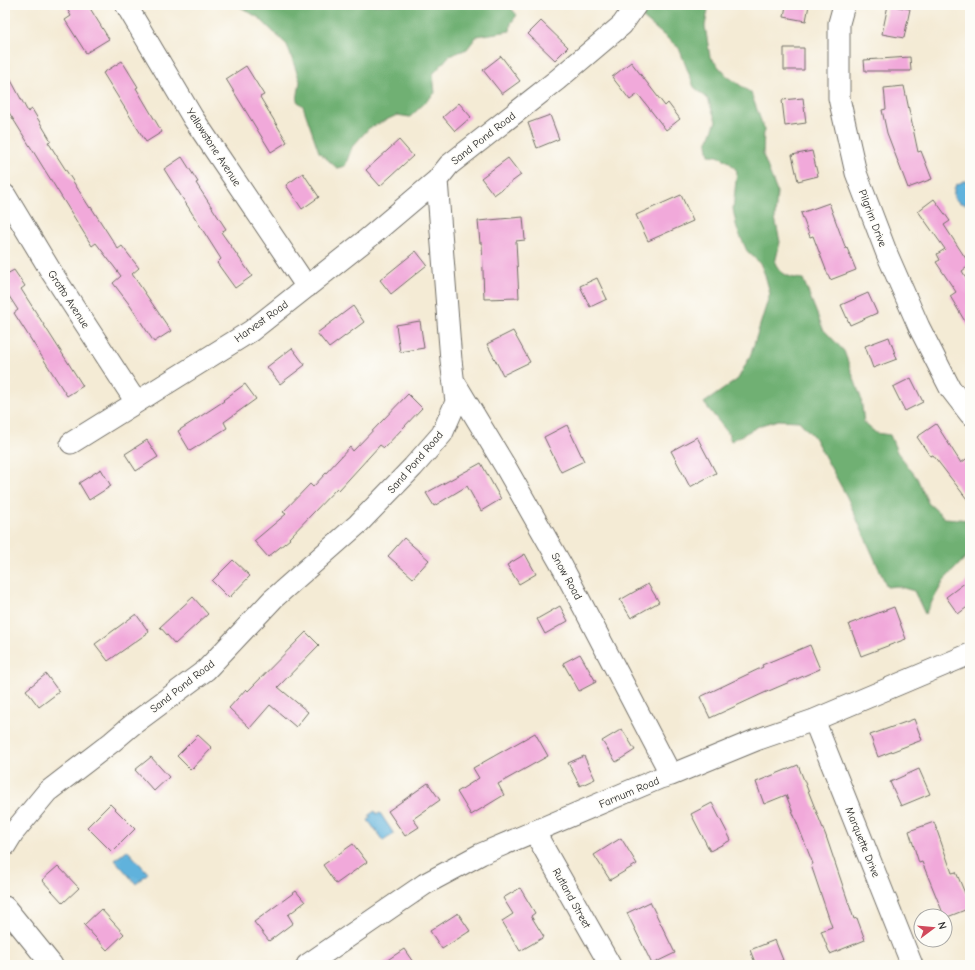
<svg xmlns="http://www.w3.org/2000/svg" width="975" height="970" font-family="'Comic Neue',sans-serif">
<style>
.forest{fill:#70b073;stroke:#4e6e4f}
.water{fill:#61b2dc;stroke:#466e84}
.building{fill:#f1a9da}
.lines{fill:none;stroke-linecap:round;stroke-linejoin:round}
.minor-casing{stroke:#716e66;stroke-width:23}
.minor{stroke:#fff;stroke-width:21}
.labels{text-anchor:middle;stroke-width:3;stroke-linejoin:round;paint-order:stroke}
.street-label{font-size:11px;fill:#2b2b2b;stroke:#fdfcf7}
</style>
<rect width="100%" height="100%" fill="#fdfcf7"/>
<filter id="ink" filterUnits="userSpaceOnUse"><feTurbulence type="fractalNoise" baseFrequency=".025" numOctaves="2"/><feDisplacementMap in="SourceGraphic" scale="8" xChannelSelector="R" yChannelSelector="G"/><feConvolveMatrix kernelMatrix="1 2 1 2 8 2 1 2 1" color-interpolation-filters="sRGB"/></filter>
<filter id="wash" filterUnits="userSpaceOnUse"><feTurbulence type="fractalNoise" baseFrequency=".012" numOctaves="4" result="noise"/><feDisplacementMap in="SourceGraphic" scale="16" xChannelSelector="R" yChannelSelector="G"/><feGaussianBlur stdDeviation="0.9" result="paint"/><feColorMatrix in="noise" values="0 0 0 0 0 0 0 0 0 0 0 0 0 0 0 0 0 1.4 0 .05"/><feComposite in="paint" operator="in"/></filter>
<g filter="url(#wash)">
<rect width="100%" height="100%" fill="#f4ebd5"/>
<path class="forest" d="M237,5H508L517,15L511,23L510,31L477,36L467,49L449,56L433,74L435,93L410,117L397,115L369,128L352,147L345,166L337,168L319,152L303,106L297,101L300,81L287,45L259,18Z
M639,5H706L708,10L705,26L710,57L727,76L751,93L764,129L763,155L777,192L775,218L780,242L775,263C781,275 790,278 803,279L823,329L844,351L861,398L864,423L876,433L890,435L897,452L917,478L928,503L945,518L970,520V553L945,579L925,614L914,591L897,586L887,587L847,497L814,437L799,421L778,420L761,425L731,441L728,433L704,403L738,379L751,354L770,293L765,275L760,263L747,251L737,229L733,209L737,171C730,162 722,155 709,155L707,144L716,121L708,99L694,87L679,48L636,12Z"/>
<path class="water" d="M964,181L970,182V203C957,207 950,195 956,185Z
M375,811L377,814L380,813L394,834L383,841L368,820L371,818L369,815Z
M127,850L148,873L136,884L115,860Z"/>
<g id="blocks">
<path class="building" d="M65,5H88L109,39L86,53L65,20L71,16Z
M786,5H809L806,21L784,17Z
M888,5L910,9L904,38L882,34Z
M541,21L568,47L555,60L528,34Z
M784,48H804V70H784Z
M501,56L520,81L502,94L483,70Z
M910,57L911,71H865L864,60Z
M122,61L138,87L136,88L162,132L146,142L103,73Z
M631,62L665,106L668,103L680,119L666,130L638,94L630,100L612,77Z
M246,66L264,95L260,97L287,142L271,152L226,79Z
M5,69L28,112L32,109L51,141L48,142L90,208L91,207L118,249L122,246L139,268L132,274L171,331L154,342L129,304L113,283L121,276L96,243L92,246L5,106Z
M904,86L918,152L921,151L932,179L908,188L887,133L882,110L886,109L884,88Z
M803,98L806,123L785,126L782,100Z
M459,103L471,117L455,131L443,117Z
M550,115L559,139L537,148L528,123Z
M399,140L413,156L380,186L366,170Z
M812,151L818,176L798,181L792,155Z
M182,157L198,182L196,183L226,229L221,232L252,276L235,288L217,263L221,259L164,169Z
M508,158L521,175L494,195L481,178Z
M303,173L319,197L302,209L286,185Z
M681,195L693,221L648,241L636,215Z
M934,199L950,221L944,225L970,265L962,271L970,284V330L950,296L956,292L936,262L940,260L937,254L945,249L918,211Z
M829,203L846,249L847,248L856,270L830,280L813,236L810,237L801,213Z
M523,217L525,240L516,241L519,298L484,299L482,243H480L478,221Z
M416,251L427,265L391,294L380,280Z
M14,270L25,286L21,289L83,386L67,396L14,313L18,310L5,290V275Z
M597,278L607,299L590,307L580,286Z
M868,293L877,313L850,325L841,305Z
M353,306L364,322L329,348L317,333Z
M420,321L424,348L400,352L396,325Z
M513,331L530,362L503,375L487,344Z
M889,337L897,359L873,368L865,346Z
M292,348L305,365L280,384L267,367Z
M911,378L923,402L905,411L893,387Z
M245,384L256,399L224,422L227,428L190,451L178,431L224,401L223,400Z
M408,394L422,408L384,448L380,445L339,490L337,488L289,538L290,539L268,557L254,541L286,514L283,512L310,484L313,487L350,447L353,451Z
M936,424L961,463L970,456V503L933,455L930,456L917,437Z
M567,425L584,461L561,472L544,437Z
M697,437L716,473L690,487L671,451Z
M147,440L158,457L136,471L125,454Z
M481,463L501,499L481,511L467,486L434,506L426,493Z
M101,469L111,486L89,500L79,483Z
M404,538L429,560L413,578L388,556Z
M525,554L536,574L519,584L507,565Z
M233,560L250,576L229,598L212,581Z
M970,579V605L958,614L946,597Z
M648,584L659,602L631,618L620,600Z
M193,597L208,614L175,644L160,627Z
M560,606L568,621L545,634L537,619Z
M894,607L906,639L861,656L849,624Z
M136,614L149,632L108,661L95,644Z
M306,632L319,645L278,687L308,712L296,727L270,705L250,728L229,708L246,689L248,691Z
M810,645L820,669L764,693L710,718L700,697L763,667L762,665Z
M580,654L596,682L579,691L563,663Z
M46,674L59,692L39,707L26,690Z
M914,719L922,740L878,757L870,735Z
M622,729L635,750L616,762L602,741Z
M535,733L548,756L498,784L504,795L471,815L457,792L479,778L473,768Z
M198,735L212,748L191,770L177,756Z
M584,756L595,779L580,786L568,763Z
M151,757L169,777L154,791L135,770Z
M798,765L826,836L854,919L857,918L865,940L830,954L821,931L832,927L811,865L813,864L786,795L764,804L756,782Z
M919,769L930,794L901,806L890,782Z
M428,783L440,800L413,819L419,827L405,836L388,811Z
M712,803L731,840L710,851L691,814Z
M110,804L135,829L112,852L87,827Z
M934,822L952,873L956,872L970,905V908L945,918L922,862L919,863L909,831Z
M621,838L637,864L610,880L594,855Z
M353,844L367,862L336,884L323,865Z
M58,866L79,888L63,903L42,880Z
M520,888L535,913L531,916L544,937L520,951L502,921L513,914L503,898Z
M296,891L305,902L288,915L293,923L269,941L254,922Z
M650,902L675,953L652,964L627,913Z
M101,909L124,934L107,950L84,925Z
M458,913L470,931L442,949L430,931Z
M775,940L783,960L771,965H756L750,950Z
M404,949L415,965H380Z"/>
</g>
</g>
<g filter="url(#ink)">
<use href="#blocks" fill-opacity="0" stroke="#716e66" stroke-width="1"/>
<g class="lines">
<defs>
<path id="minor" d="M126,5L193,118L307,287
M844,5L839,23V98L856,173L887,254L919,327L950,388L970,414
M5,195L52,273L136,402
M455,383L505,466L563,568L671,775
M71,443L251,331L366,240L437,180
M814,720L912,965
M534,831L610,965
M5,846L13,833L47,792L112,742L132,725L206,670L273,599L358,524L413,467L442,434L456,402L451,360L437,180L449,165L557,80L622,25L636,5
M5,907L52,965
M307,965L425,884L481,854L660,778L671,775L756,740L814,720L970,654"/>
</defs>
<use href="#minor" class="minor-casing"/>
<use href="#minor" class="minor"/>
</g>
</g>
<g class="labels">
<g class="street-label">
<text transform="translate(483 138) rotate(-38)" y="4">Sand Pond Road</text>
<text transform="translate(214 147) rotate(57)" y="4">Yellowstone Avenue</text>
<text transform="translate(873 218) rotate(69)" y="4">Pilgrim Drive</text>
<text transform="translate(69 299) rotate(57)" y="4">Grotto Avenue</text>
<text transform="translate(261 321) rotate(-36)" y="4">Harvest Road</text>
<text transform="translate(415 462) rotate(-49)" y="4">Sand Pond Road</text>
<text transform="translate(567 576) rotate(61)" y="4">Snow Road</text>
<text transform="translate(182 686) rotate(-38)" y="4">Sand Pond Road</text>
<text transform="translate(629 792) rotate(-23)" y="4">Farnum Road</text>
<text transform="translate(863 842) rotate(68)" y="4">Marquette Drive</text>
<text transform="translate(572 898) rotate(61)" y="4">Rutland Street</text>
</g>
</g>
<rect width="975" height="970" fill="none" stroke="#fdfcf7" stroke-width="20"/>
<g transform="translate(933 928) rotate(74)"><circle r="19" fill="#fdfcf7" stroke="#a9a8a5"/>
<path d="M0-3L7 15L0 10L-7 15Z" fill="#d1495b"/>
<text y="-6" font-size="11" font-weight="bold" text-anchor="middle" fill="#2b2b2b">N</text>
</g>
</svg>
